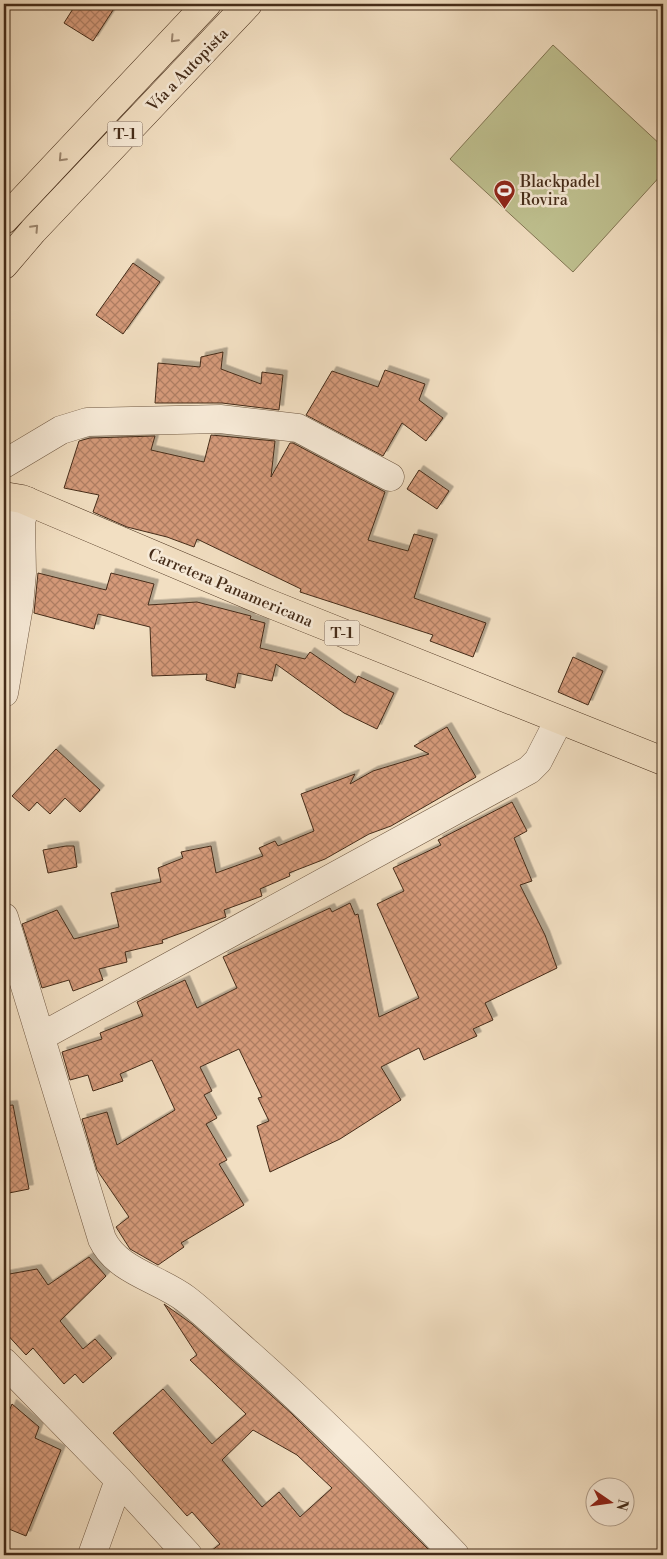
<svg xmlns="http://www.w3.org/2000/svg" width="667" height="1559" font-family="'Libre Bodoni',serif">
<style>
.park{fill:#bfc190;stroke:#827654}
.building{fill:url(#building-cross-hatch);stroke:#452c19;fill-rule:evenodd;filter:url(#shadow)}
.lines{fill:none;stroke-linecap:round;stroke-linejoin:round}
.minor-casing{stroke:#705943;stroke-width:29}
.trunk-casing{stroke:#452c19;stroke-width:29}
.minor{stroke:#f7ead7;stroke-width:28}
.trunk{stroke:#f2dfc2;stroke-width:28}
.oneway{stroke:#9c866e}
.labels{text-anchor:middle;stroke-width:5;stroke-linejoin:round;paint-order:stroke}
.shield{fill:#f7ead7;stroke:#7a6552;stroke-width:1}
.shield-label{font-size:15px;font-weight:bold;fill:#452c19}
.street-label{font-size:16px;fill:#452c19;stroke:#f7ead7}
.poi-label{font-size:16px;fill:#452c19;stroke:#f7ead7;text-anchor:start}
</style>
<defs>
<pattern id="building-cross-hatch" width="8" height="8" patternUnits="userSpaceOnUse" patternTransform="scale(1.25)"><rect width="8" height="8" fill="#d59a7a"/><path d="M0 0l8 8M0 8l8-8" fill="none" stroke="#af7e63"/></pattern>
<filter id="shadow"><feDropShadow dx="4.5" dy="-4.5" stdDeviation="0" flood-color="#0004"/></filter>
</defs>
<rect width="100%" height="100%" fill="#f2dfc2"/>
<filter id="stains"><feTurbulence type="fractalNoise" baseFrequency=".004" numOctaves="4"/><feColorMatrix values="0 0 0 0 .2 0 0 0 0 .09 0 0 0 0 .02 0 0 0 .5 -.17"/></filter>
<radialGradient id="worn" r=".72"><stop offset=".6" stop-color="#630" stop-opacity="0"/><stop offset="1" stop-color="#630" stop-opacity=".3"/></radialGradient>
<path class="park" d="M553,45L663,147V173L573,272L450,159Z"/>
<path class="building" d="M76,4H117L93,41L64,23Z
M133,263L160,282L123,334L96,315Z
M223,352L221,369L261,384L262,372L283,375L279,410L222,403H155L158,363L200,367L201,357Z
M385,370L425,384L419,400L443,418L426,441L402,423L383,456L306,415L332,371L378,387Z
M211,435L275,441L271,477L290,443H293L385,492L368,540L408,551L414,534L433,539L414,598L486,623L473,657L430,641L433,635L300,592L301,589L197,539L194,547L167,537L127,527L93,512L99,495L64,488L79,441L90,438L155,436L151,450L204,462Z
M419,470L449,491L437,509L407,489Z
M38,573L106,590L111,573L154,584L148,605L197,602L251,616L250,619L265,623L260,648L305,659L310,652L355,683L358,676L394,693L377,729L344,713L276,664L272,681L238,673L235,688L206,680L207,674L152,676L150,627L98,614L94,629L34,613Z
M573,657L603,671L588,705L558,692Z
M447,727L476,777L391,826L369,834L325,859L289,873L290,876L260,889L262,896L224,910L226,917L162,940L163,943L125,952L127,962L99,969L103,980L73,991L69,980L42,988L22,924L57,910L74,939L119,927L111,893L161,882L158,868L183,858L181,852L211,846L216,873L263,856L259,848L275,841L278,846L314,831L301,794L355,774L350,784L373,771L429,754L414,746Z
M56,749L100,790L80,812L65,798L50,814L37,802L29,811L12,796Z
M512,802L527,831L514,838L532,881L520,885L545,935L557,968L485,1003L493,1020L473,1029L477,1036L424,1060L419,1048L381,1067L401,1100L340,1139L270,1172L257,1126L269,1121L258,1098L262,1097L239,1049L200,1067L212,1091L204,1095L217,1118L206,1124L227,1160L219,1164L244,1205L181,1243L184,1247L158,1265L130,1249L116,1227L129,1217L97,1170L82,1119L107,1112L117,1145L175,1110L152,1060L120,1074L123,1081L93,1091L88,1075L70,1080L62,1052L102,1039L100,1033L143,1016L137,1002L185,980L197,1008L237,988L223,957L330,908L332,912L350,903L355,915L358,914L379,1017L419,998L377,904L404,891L393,868L441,845L438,840Z
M66,846H74L77,867L48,873L43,850Z
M13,1105L29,1189L4,1194V1106Z
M89,1257L106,1276L60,1321L83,1349L95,1339L112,1358L83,1383L75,1374L64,1384L33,1348L26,1355L4,1331V1275L37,1269L48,1285Z
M164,1304L192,1324L292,1414L434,1555H206L220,1544L192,1512L187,1516L113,1433L163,1389L212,1444L246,1414L190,1360L197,1355ZM253,1430L297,1455L332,1488L300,1517L279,1492L262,1507L222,1460Z
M12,1404L39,1427L35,1438L61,1450L26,1536L4,1527V1423Z"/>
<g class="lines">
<defs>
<path id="minor" d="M4,464L61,430L87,422L220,419L298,428L390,477
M4,693L19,606L22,573L21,522L27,501
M4,917L102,1239C117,1271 158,1278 186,1299C208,1316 228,1336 249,1354C321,1418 389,1486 455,1555
M42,1036L529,770L538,761L559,720
M4,1362L119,1480L188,1555
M92,1555L119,1480"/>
<path id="trunk" d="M4,220L207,4
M4,265L33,231L248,4
M4,496L22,499L263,601L663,761"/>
</defs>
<use href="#minor" class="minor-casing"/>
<use href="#trunk" class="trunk-casing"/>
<use href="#minor" class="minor"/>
<use href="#trunk" class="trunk"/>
</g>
<defs><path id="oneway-chevron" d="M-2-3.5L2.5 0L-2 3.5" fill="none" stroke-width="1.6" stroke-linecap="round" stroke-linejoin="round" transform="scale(1.25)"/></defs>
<g class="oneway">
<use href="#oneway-chevron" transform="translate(174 39) rotate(133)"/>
<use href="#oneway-chevron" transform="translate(62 158) rotate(133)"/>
<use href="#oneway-chevron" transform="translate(35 228) rotate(-47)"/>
</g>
<defs>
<symbol id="stadium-pin" viewBox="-11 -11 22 30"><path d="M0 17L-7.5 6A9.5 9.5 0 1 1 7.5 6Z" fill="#8f2418" stroke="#f7ead7"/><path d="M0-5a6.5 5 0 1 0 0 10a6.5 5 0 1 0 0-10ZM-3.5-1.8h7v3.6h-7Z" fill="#fff"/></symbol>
</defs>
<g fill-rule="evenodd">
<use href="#stadium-pin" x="492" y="178" width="25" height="34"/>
</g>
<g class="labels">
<g class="shield">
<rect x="107.5" y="121.5" width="35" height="25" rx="4"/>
<rect x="324.5" y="620.5" width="35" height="25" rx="4"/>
</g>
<g class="shield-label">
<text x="125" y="139">T-1</text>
<text x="342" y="638">T-1</text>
</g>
<g class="street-label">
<text transform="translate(187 69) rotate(-46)" y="6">Vía a Autopista</text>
<text transform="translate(231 587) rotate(23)" y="6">Carretera Panamericana</text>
</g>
<g class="poi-label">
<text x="520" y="187">Blackpadel<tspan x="520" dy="18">Rovira</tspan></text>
</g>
</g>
<rect width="667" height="1559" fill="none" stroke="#f2dfc2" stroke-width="20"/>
<rect x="5" y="5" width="657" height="1549" fill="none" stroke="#452c19" stroke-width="2.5"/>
<rect x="10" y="10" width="647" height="1539" fill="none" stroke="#452c19"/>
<g transform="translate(610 1502) rotate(103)"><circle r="24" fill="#f7ead7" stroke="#b09e8b"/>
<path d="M0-4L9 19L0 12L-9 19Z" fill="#8f2418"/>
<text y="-8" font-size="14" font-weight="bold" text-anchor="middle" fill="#452c19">N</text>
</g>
<rect width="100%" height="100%" filter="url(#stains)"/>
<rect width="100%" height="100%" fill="url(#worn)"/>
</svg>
